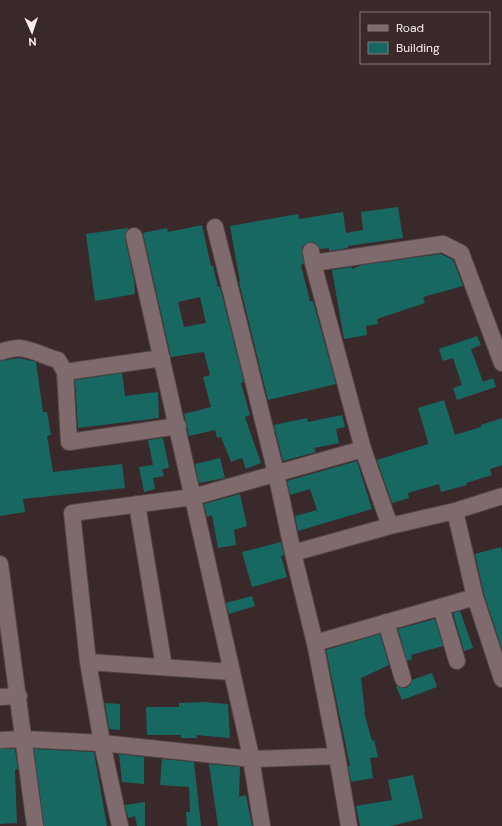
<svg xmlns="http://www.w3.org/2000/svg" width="502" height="826" font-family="'DM Sans',sans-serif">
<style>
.building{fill:#186862;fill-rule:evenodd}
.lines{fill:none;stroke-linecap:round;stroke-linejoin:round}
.minor-casing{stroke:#554749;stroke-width:18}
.minor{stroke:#7f6b6d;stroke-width:16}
</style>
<rect width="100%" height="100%" fill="#3a292b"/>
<path class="building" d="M398,207L403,238L348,246V248L329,251V248L320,249L314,242H309L302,247L304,264L301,265L310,301H313L336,384L268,400L239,282H240L230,226L298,214L299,219L343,212L346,233L363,230L361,212Z
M202,225L211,266H213L218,287H220L244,382L241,383L250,415L245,417L261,463L246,469L242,458L231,462L221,437L217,438L215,430L189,436L184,414L211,407L203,377L210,375L204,352L171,357L143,233L167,228L168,232ZM200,297L206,323L184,327L178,302Z
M128,228L125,238L134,280L135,294L95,301L86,234Z
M441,254L453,260L463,286L423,297L425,303L377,319L378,324L366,326L367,335L344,339L332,270L352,267V269L362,265Z
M477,336L481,345L471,349L483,382L493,378L496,387L457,400L453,388L462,385L453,358L443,361L439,349Z
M19,358L36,362L43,412H47L51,435L47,436L53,472L122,464L125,488L23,499L25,512L0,516V361Z
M122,373L125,396L158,392L159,418L78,428L75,380Z
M444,400L455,435L481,427V425L502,418V465L490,469L492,475L466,483L467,485L441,492L439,484L408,493L409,498L392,503L377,460L428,444V442L418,408Z
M342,415L345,427L336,429L339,443L314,448L316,452L283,461L274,425L307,418L308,422Z
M163,438L169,468L162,469L164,476L153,478L155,489L144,492L139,467L153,465L148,440Z
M220,458L225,478L199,483L195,464Z
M357,461L372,509L298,531L295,516L317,510L310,489L290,495L287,481Z
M240,494L247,526L234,530L236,545L218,548L212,515L207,517L204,504Z
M281,542L284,555L281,556L287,577L252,587L242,552Z
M501,547L502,554V649L484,594L475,554Z
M252,596L255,606L229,614L226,603Z
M460,611L473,648L464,651L453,613Z
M435,619L443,646L411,655L412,659L407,661L398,629Z
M380,634L389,665L361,678L365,712H364L372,741L374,740L378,757L370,758L373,778L351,782L348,766H350L326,650Z
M432,673L437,687L402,700L396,686L406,688L410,685L412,680Z
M203,702L228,704L230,738L196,735L197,738H181V735H147L146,707H179V703Z
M105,703L120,704V730L109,729Z
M0,749H15L18,769L15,770L17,823L0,824Z
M34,749L94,752L107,826H44Z
M119,754L144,757V784L122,782Z
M162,759L194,762L201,826H187L186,812H190L189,787L160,785Z
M209,764L240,767L239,797L246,795L252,826H218Z
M413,775L423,818L391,826H360L356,806L392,800L388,780Z
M145,802V826H137L135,816L128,818L125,805Z"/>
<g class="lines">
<defs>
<path id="minor" d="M215,227L276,473L293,553
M134,236L250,752L262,826
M311,251L313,263L363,449
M313,263L443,244L461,253L502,363
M0,352C6,350 13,348 19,348C33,349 45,357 58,360L65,372L69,442L178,426
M65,372L162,358
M137,504L164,667
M455,511L475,597L315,643L293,553L390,526Z
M455,511L502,496
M0,564L35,826
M475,597L502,679
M441,607L457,661
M386,622L403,679
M315,643L337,756L349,826
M88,662L232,672
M0,697L19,696
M0,740L24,739L102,743L252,759L337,756
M120,826L102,743L88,662L72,513L193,497L363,449L390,526"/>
</defs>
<use href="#minor" class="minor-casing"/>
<use href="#minor" class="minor"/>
</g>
<rect x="360" y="12" width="130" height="52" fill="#3a292b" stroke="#87797a"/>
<rect x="368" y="25" width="20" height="6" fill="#7f6b6d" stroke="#87797a"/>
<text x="396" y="32" font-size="12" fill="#fbf0f1">Road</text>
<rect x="368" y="42" width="20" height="12" fill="#186862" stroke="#87797a"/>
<text x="396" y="52" font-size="12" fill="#fbf0f1">Building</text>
<g transform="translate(32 32) rotate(177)" stroke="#3a292b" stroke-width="3" paint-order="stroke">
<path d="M0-3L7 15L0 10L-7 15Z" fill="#fbf0f1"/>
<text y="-6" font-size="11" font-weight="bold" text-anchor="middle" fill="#fbf0f1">N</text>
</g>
</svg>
